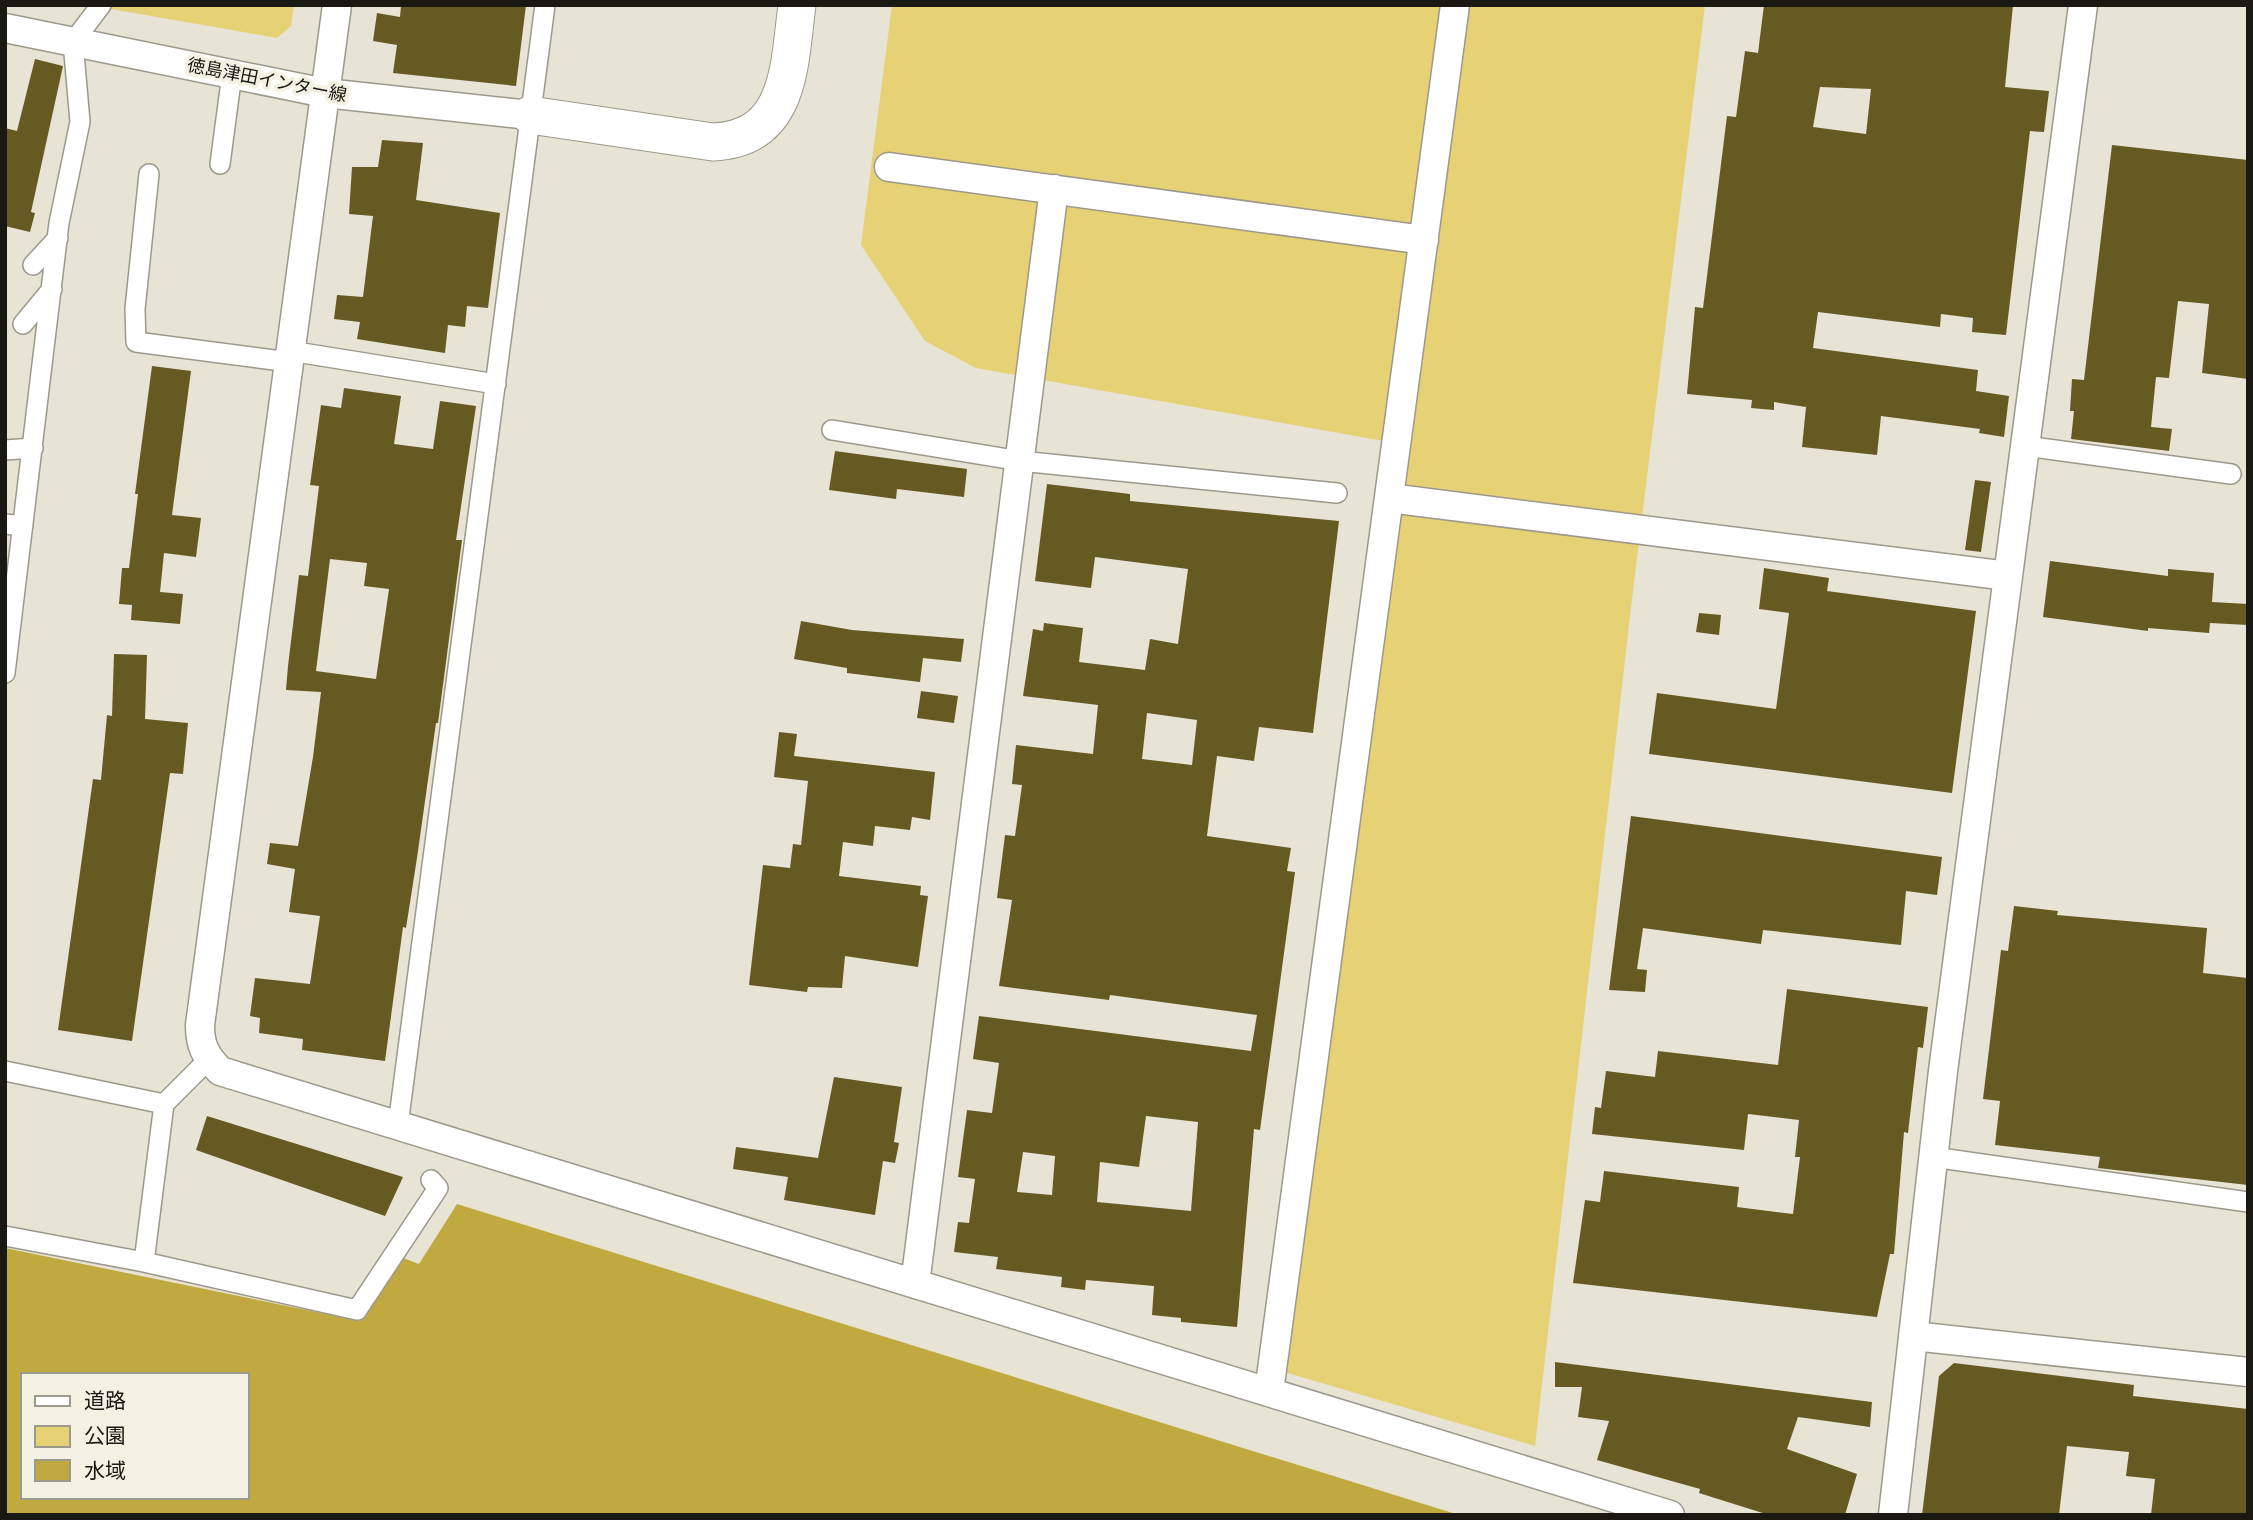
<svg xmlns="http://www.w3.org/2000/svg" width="2253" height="1520" font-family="Arial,'Noto Sans JP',sans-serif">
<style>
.green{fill:#e6d175}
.water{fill:#c0aa40;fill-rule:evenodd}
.building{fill:#665a23;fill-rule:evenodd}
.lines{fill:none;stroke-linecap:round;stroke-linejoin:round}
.street-casing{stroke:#9c998c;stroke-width:22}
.secondary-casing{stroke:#9c998c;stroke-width:31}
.highway-casing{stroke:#9c998c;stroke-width:39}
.street{stroke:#fff;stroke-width:19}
.secondary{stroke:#fff;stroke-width:28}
.highway{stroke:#fff;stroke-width:37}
.labels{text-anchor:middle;stroke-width:7;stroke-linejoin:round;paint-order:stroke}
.street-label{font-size:18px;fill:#191813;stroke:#f4f1e2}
</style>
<rect width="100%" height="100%" fill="#e7e4d5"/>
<path class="green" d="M112,5H294L291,26L277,38L111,9Z
M892,5H1705L1632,599L1535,1446L1274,1369L1389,442L976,368L925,341L861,245Z"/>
<path class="water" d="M457,1204L1459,1515H5V1248L360,1321L403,1258L419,1264ZM23,1375H247V1497H23Z"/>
<path class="building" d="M401,5H526L516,86L393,73L397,45L373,41L377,13L400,17Z
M1764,5H2013L2005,87L2049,91L2044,132L2030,131L2006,335L1972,332L1973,318L1941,314L1940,327L1818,312L1813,348L1978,370L1976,391L2009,396L2004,437L1979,433L1980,429L1881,416L1877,455L1802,447L1806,407L1774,402V410L1751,408L1752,400L1687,394L1695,307L1703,308L1727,116L1736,117L1745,51L1758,53ZM1820,87L1871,89L1866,134L1813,127Z
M35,59L63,66L31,212L35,213L30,232L5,226V128L17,131Z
M382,140L423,143L416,200L500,213L488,308L467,306L465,327L448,325L445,353L357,339L360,322L334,319L337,295L363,297L373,216L349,214L352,167H378Z
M2112,145L2248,160V379L2202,373L2209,304L2178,301L2169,378L2156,377L2151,427L2172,429L2169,451L2071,439L2074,411H2070L2072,379L2084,380Z
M152,366L191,371L172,515L201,518L196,557L164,553L160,592L183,594L180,624L131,620L132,605L119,604L122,568H129L138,494H135Z
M344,388L401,396L394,444L433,449L440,401L476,406L456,540H462L438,723H436L417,858L406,928L403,927L385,1061L302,1050L303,1039L259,1033L260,1018L250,1016L255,978L310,984L320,916L289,912L295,869L267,864L270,843L298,846L313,757L321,692L286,690L288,666L299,575L308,576L319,486L310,485L321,405L341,408ZM330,559L367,563L364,586L389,589L376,679L316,671Z
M835,451L967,469L964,497L897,489L896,499L829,490Z
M1975,480L1991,482L1981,552L1965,550Z
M1047,484L1130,494V501L1339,521L1313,733L1259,727L1254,761L1217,756L1207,836L1291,848L1287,871L1295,872L1260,1130L1254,1129L1237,1327L1181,1322V1318L1152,1315L1154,1286L1086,1280L1085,1290L1061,1287L1062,1277L996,1269L998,1257L954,1252L958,1222L969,1223L975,1179L958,1177L967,1110L992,1113L999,1063L973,1059L979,1016L1251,1051L1257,1015L1110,995L1109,1000L999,986L1012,900L997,898L1005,835L1015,836L1022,785L1012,784L1016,745L1093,754L1098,705L1023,696L1033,629L1043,631L1044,623L1083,628L1079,662L1145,670L1150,639L1178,644L1188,569L1095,557L1091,588L1035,581ZM1147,713L1197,720L1192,765L1142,759ZM1146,1116L1198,1122L1191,1211L1097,1202L1100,1162L1139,1167ZM1023,1152L1055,1156L1052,1195L1017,1192Z
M2050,561L2168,576V569L2214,573L2212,602L2248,604V625L2210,623L2209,633L2148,628V631L2043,617Z
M1764,568L1829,578L1827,591L1976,611L1952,793L1649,754L1657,693L1776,709L1789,613L1759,609Z
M1699,613L1721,615L1719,635L1696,632Z
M801,621L852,630L964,639L961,662L923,658L920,682L847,673V668L794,659Z
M114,654L147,655L145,719L188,723L183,774L170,773L132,1041L58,1030L93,779L101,780L107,715L112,716Z
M921,691L958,696L954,723L917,718Z
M779,732L797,734L794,756L935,772L930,820L912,817L910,830L875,826L873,846L843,842L839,876L921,886L920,895L928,896L918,967L845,956L842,988L808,987L807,992L749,985L763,865L790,868L793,844L801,845L808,781L774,777Z
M1631,816L1942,857L1937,895L1906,891L1901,945L1763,930L1761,944L1643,928L1637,969L1647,970L1645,992L1609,990Z
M2014,906L2058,911L2057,915L2207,928L2203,973L2248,978V1185L2098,1168L2100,1157L1995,1145L2000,1101L1983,1099L2001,950L2008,951Z
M1787,989L1928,1007L1923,1048L1918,1047L1908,1133L1904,1132L1894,1254H1890L1877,1317L1573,1283L1585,1200L1600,1202L1604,1171L1739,1187L1737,1207L1793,1214L1800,1157H1795L1799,1120L1748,1114L1744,1150L1592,1134L1595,1107L1601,1108L1606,1071L1655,1077L1658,1051L1778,1065Z
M834,1077L902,1087L894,1142L899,1143L895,1163L883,1161L875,1215L784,1200L788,1177L733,1169L736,1147L818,1158Z
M207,1116L403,1177L385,1216L196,1150Z
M1555,1362L1872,1402L1870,1427L1798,1417L1787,1449L1857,1474L1845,1515H1769L1699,1493L1700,1489L1597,1460L1609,1421L1578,1417L1582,1387H1555Z
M1954,1363L2134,1385L2133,1396L2248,1409V1515H2151L2155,1479L2126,1476L2129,1452L2067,1446L2059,1515H1922L1939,1376Z"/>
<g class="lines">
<defs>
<path id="street" d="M220,164L232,74
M149,174L135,309L136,342L289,362
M33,265L58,238
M23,324L52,289
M290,351L496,384
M832,430L1020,461L1337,493
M2025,446L2231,474
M5,450L33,448
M5,524L23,526
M5,673L59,223L80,122L73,42L101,5
M5,1071L164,1104L209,1059
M398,1125L545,5
M1933,1157L2248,1202
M5,1236L144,1262L357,1310L438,1188L431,1180
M144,1262L164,1104"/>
<path id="secondary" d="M337,5L200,1025C200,1046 205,1055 220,1071L1670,1515
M5,28L325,93L530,115
M889,167L1424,240
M1389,498L2008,576
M915,1284L1054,189
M1913,1336L2248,1372
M1269,1392L1455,5
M1893,1515L1943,1071L2083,5"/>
<path id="highway" d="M530,115L713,142C791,139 789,65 797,5"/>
</defs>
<use href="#street" class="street-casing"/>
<use href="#secondary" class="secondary-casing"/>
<use href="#highway" class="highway-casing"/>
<use href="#street" class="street"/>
<use href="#secondary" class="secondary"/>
<use href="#highway" class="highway"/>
</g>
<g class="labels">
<g class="street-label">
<text transform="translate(267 80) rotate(11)" y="6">徳島津田インター線</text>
</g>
</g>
<rect width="2253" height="1520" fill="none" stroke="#191813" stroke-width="14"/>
<rect x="21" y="1373" width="228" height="126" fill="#f4f1e2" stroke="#9c9a8f" stroke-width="2"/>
<rect x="35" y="1396" width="35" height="10" fill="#ffffff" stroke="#9c9a8f" stroke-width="2"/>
<text x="84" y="1408" font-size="21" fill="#191813">道路</text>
<rect x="35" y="1426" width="35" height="21" fill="#e6d175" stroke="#9c9a8f" stroke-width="2"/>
<text x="84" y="1443" font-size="21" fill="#191813">公園</text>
<rect x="35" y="1460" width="35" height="21" fill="#c0aa40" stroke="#9c9a8f" stroke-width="2"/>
<text x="84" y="1478" font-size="21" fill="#191813">水域</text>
</svg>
